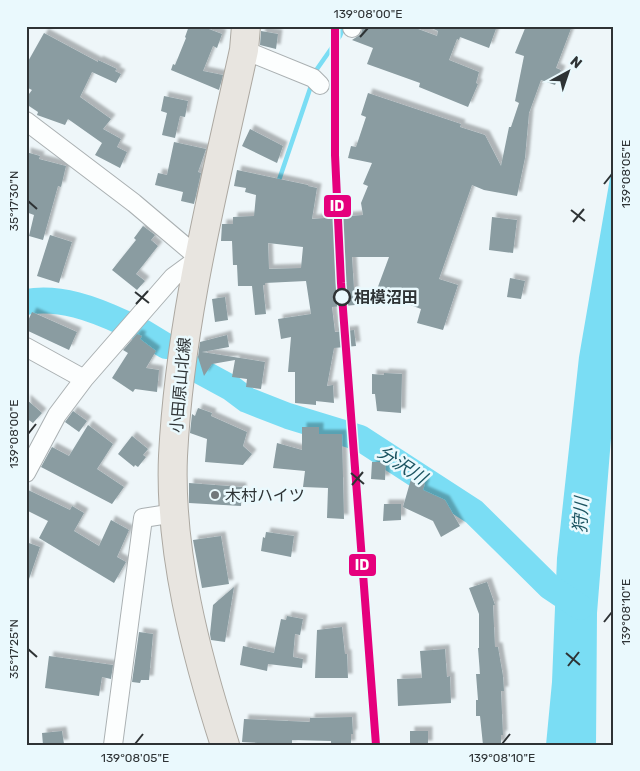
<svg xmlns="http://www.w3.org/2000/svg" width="640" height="771" font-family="Rubik,'Noto Sans JP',sans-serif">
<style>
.water{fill:#7addf4}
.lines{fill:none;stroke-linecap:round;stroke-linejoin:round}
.stream{stroke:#7addf4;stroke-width:4.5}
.river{stroke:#7addf4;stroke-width:26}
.building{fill:#8a9ca1;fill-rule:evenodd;filter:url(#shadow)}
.street-casing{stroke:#aab0b2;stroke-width:20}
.primary-casing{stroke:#aca8a1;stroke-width:30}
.street{stroke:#fcfefe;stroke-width:18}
.primary{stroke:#e8e5e0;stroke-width:28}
.rail-1-casing{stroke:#eaf9fd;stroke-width:11}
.rail-1{stroke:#e5007d;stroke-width:8}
.ticks{fill:none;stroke:#2e3335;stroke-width:2}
.stop-dot{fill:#eaf9fd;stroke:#2e3335;stroke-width:2.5}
.poi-dot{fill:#71777a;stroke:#eaf9fd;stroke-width:2}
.labels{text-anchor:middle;stroke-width:5;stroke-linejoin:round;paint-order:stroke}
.stop-label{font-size:16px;font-weight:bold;fill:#2e3335;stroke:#eaf9fd;text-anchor:start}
.street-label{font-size:16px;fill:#2e3335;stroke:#eaf9fd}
.poi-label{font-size:16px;fill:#2e3335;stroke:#eaf9fd;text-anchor:start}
.water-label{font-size:18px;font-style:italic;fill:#1c5461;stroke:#eaf9fd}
.line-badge{stroke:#eaf9fd;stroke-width:2}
.badge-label{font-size:14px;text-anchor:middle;font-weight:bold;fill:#fff}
.neatline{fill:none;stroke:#2e3335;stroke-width:2}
.ticks-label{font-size:12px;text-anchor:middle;fill:#2e3335}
</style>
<defs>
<filter id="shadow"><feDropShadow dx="4.5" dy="-4.5" stdDeviation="1" flood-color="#0004"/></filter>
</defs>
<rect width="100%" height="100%" fill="#eef6f9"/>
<path class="water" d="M614,155V401L597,613L596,745H546L552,682L557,558L579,357Z"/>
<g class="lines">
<path class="stream" d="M315,74L317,69L340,36L344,26
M278,183L312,83"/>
<path class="river" d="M26,302C60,296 94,309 124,323
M143,332L166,346
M196,369L231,388L247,400L288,416L360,438L474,512L550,587L580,607"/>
</g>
<path class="building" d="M189,26H201L222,34L217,48L213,46L203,71L223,75L219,90L171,70L173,64L175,65L186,38L185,37Z
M363,26H410L437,36L438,31L427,26H497L489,48L460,37L459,40L457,39L449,60L479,72L476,83L478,84L468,107L419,87L420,83L367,64L373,48L352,40L361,34Z
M526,26H572L556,68L561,70L555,85L541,80L529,113L525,158L517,196L484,190L472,185L439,279L458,285L443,330L417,323L421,309L376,292L389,257H352L355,305L332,307L335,332L354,330L356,346L334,348L327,386L333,385L334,403L316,401V405L295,403V372H288L291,337L281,339L278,319L311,314L306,281L265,283V285H263L266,314L255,315L252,286H238L237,265H233L232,241H221L222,224H233V217L254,216L256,195L245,192L246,188L234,186L237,170L308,185V186L317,188L312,219L363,215L361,203L368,186L363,184L372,163L348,158L351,146L356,147L366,117L361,115L368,93L461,124L460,127L485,135L501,166L509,127H511L519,103L515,101L524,56L515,53ZM268,243L303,247L301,268L269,269Z
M261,31L278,34L276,49L260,45Z
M44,33L98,62V60L117,69L115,71L121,74L116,83L92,72L80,97L111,119L103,129L121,139L117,147L127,152L120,168L95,155L102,143L68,119L65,125L37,115L38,112L26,104V98L32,90L26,87V65Z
M164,96L188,101L185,117L180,116L175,138L162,135L167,113L161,111Z
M250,129L283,146L277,163L242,146Z
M174,142L206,149L198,172L201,173L194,204L181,201L183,192L155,185L158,173L167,175Z
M26,152L40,156L39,159L66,166L61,187L58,186L43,240L29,236L34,215L26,212Z
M492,217L517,220L513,253L489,250Z
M143,226L155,235L151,240L158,246L136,274L145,281L137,290L112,270L136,240L134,238Z
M50,235L72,242L59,283L37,276Z
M510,278L525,281L521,299L507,297Z
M225,297L228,320L215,322L212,299Z
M32,312L77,332L69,350L26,330V325Z
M137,334L142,336L140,339L156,351L146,368L159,370L157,392L135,389L133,392L112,378L128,353L123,350Z
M227,335L229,347L202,352L265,362L261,389L246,387L247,379L232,377L235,360L212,364L204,376L198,357L200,342Z
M384,373L402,374L401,413L377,411L375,394H372V374L384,375Z
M26,399L42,413L33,423L26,418Z
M198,408L212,413L211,416L247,432L243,446L252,454L243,465L205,462L207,439L190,433L192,414L195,416Z
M73,411L87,421L79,432L65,422Z
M88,425L113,444L97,469L124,487L112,504L41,467L52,447L69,456Z
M302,427H319V434H342L344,519L327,518L328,488L303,487L305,471L273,468L277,443L302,450Z
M132,436L148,449L143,455L146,457L138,467L135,465L134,467L118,454Z
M372,462H386L385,480L371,479Z
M411,479L425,483L423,490L445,500L460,526L441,537L433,521L403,507Z
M189,483L242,487L241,506L189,503Z
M26,489L70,510L72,506L84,513L74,531L99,546L111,520L129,530L117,557L126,562L114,583L39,538L48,521L26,510Z
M384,504H401V520L383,521Z
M266,532L294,536L291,557L261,551L263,537L265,538Z
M221,536L229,584L202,588L193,540Z
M26,542L40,547L28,582L26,581Z
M487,582L495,605H493L495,647H498L503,676L504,691H501L503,735H501V745H483L480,716H476V700H478L476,674H480L478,648H479V614L469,588Z
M234,587L225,642L211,640L210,634L213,605Z
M287,616L303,619L300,635L295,634L293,657L303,659L302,668L268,664L267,671L240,665L243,646L274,653L281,619L286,620Z
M342,627L345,654H347L348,678H315L317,630Z
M139,632L153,634L149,680H141L140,683L132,682Z
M445,649L447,677L450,676L451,703L398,706L397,679L422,678L420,651Z
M49,656L113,665L111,679L102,677L99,696L45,688Z
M352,717L353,734H351V745H331V741L292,740V745L242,742L244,719L310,722V718Z
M62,731L64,744L43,745L42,733Z
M410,731H428V745H410Z"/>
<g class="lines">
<defs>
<path id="street" d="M352,28V26
M244,50L313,78L320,85
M26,121L134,203L199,258L173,277L84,379L57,415L26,473
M26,347L84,379
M113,745L143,518L175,513"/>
<path id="primary" d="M225,745C196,655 169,551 173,456C180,318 215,184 244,50L246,26"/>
</defs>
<use href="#street" class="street-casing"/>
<use href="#primary" class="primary-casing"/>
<use href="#street" class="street"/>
<use href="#primary" class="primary"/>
<defs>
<path id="rail-1" d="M335,26V155L341,283L376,745"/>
</defs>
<use href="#rail-1" class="rail-1-casing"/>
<use href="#rail-1" class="rail-1"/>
</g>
<path class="ticks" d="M360,37L368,28M604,184L612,174M28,201L37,209M571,210L585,221M573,222L584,209M135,292L149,303M136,304L148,291M28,434L36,424M351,473L364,484M352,485L363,472M604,622L612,612M28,649L37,657M566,653L580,665M568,666L579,652M135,744L143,734M502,744L510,734"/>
<circle class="stop-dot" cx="342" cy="297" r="8"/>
<circle class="poi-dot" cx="215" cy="495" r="5"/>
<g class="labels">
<g class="stop-label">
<text x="354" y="303">相模沼田</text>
</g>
<g class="street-label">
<text transform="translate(180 385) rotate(-85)" y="6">小田原山北線</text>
</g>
<g class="poi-label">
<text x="225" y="501">木村ハイツ</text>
</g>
<g class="water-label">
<text transform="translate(402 465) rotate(33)" y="6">分沢川</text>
<text transform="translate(581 515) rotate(-87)" y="6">狩川</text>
</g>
</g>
<g class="line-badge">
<rect x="323" y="194" width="29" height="24" rx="5" fill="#e5007d"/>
<rect x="348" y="553" width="29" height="24" rx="5" fill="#e5007d"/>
</g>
<g class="badge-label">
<text x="337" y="211">ID</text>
<text x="362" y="570">ID</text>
</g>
<rect width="640" height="771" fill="none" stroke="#eaf9fd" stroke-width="55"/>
<g transform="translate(568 72) rotate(40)" stroke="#eaf9fd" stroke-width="4" paint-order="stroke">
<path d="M0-4L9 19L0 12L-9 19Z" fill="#2e3335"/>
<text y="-8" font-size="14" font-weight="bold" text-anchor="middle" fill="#2e3335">N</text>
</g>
<rect x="28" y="28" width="584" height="716" class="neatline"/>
<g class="ticks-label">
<text x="368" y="18">139°08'00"E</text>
<text transform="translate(626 174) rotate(-90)" y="4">139°08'05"E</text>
<text transform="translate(14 201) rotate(-90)" y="4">35°17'30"N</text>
<text transform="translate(14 434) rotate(-90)" y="4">139°08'00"E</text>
<text transform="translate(626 612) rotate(-90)" y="4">139°08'10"E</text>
<text transform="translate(14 649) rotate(-90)" y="4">35°17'25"N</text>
<text x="135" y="762">139°08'05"E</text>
<text x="502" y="762">139°08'10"E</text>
</g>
</svg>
